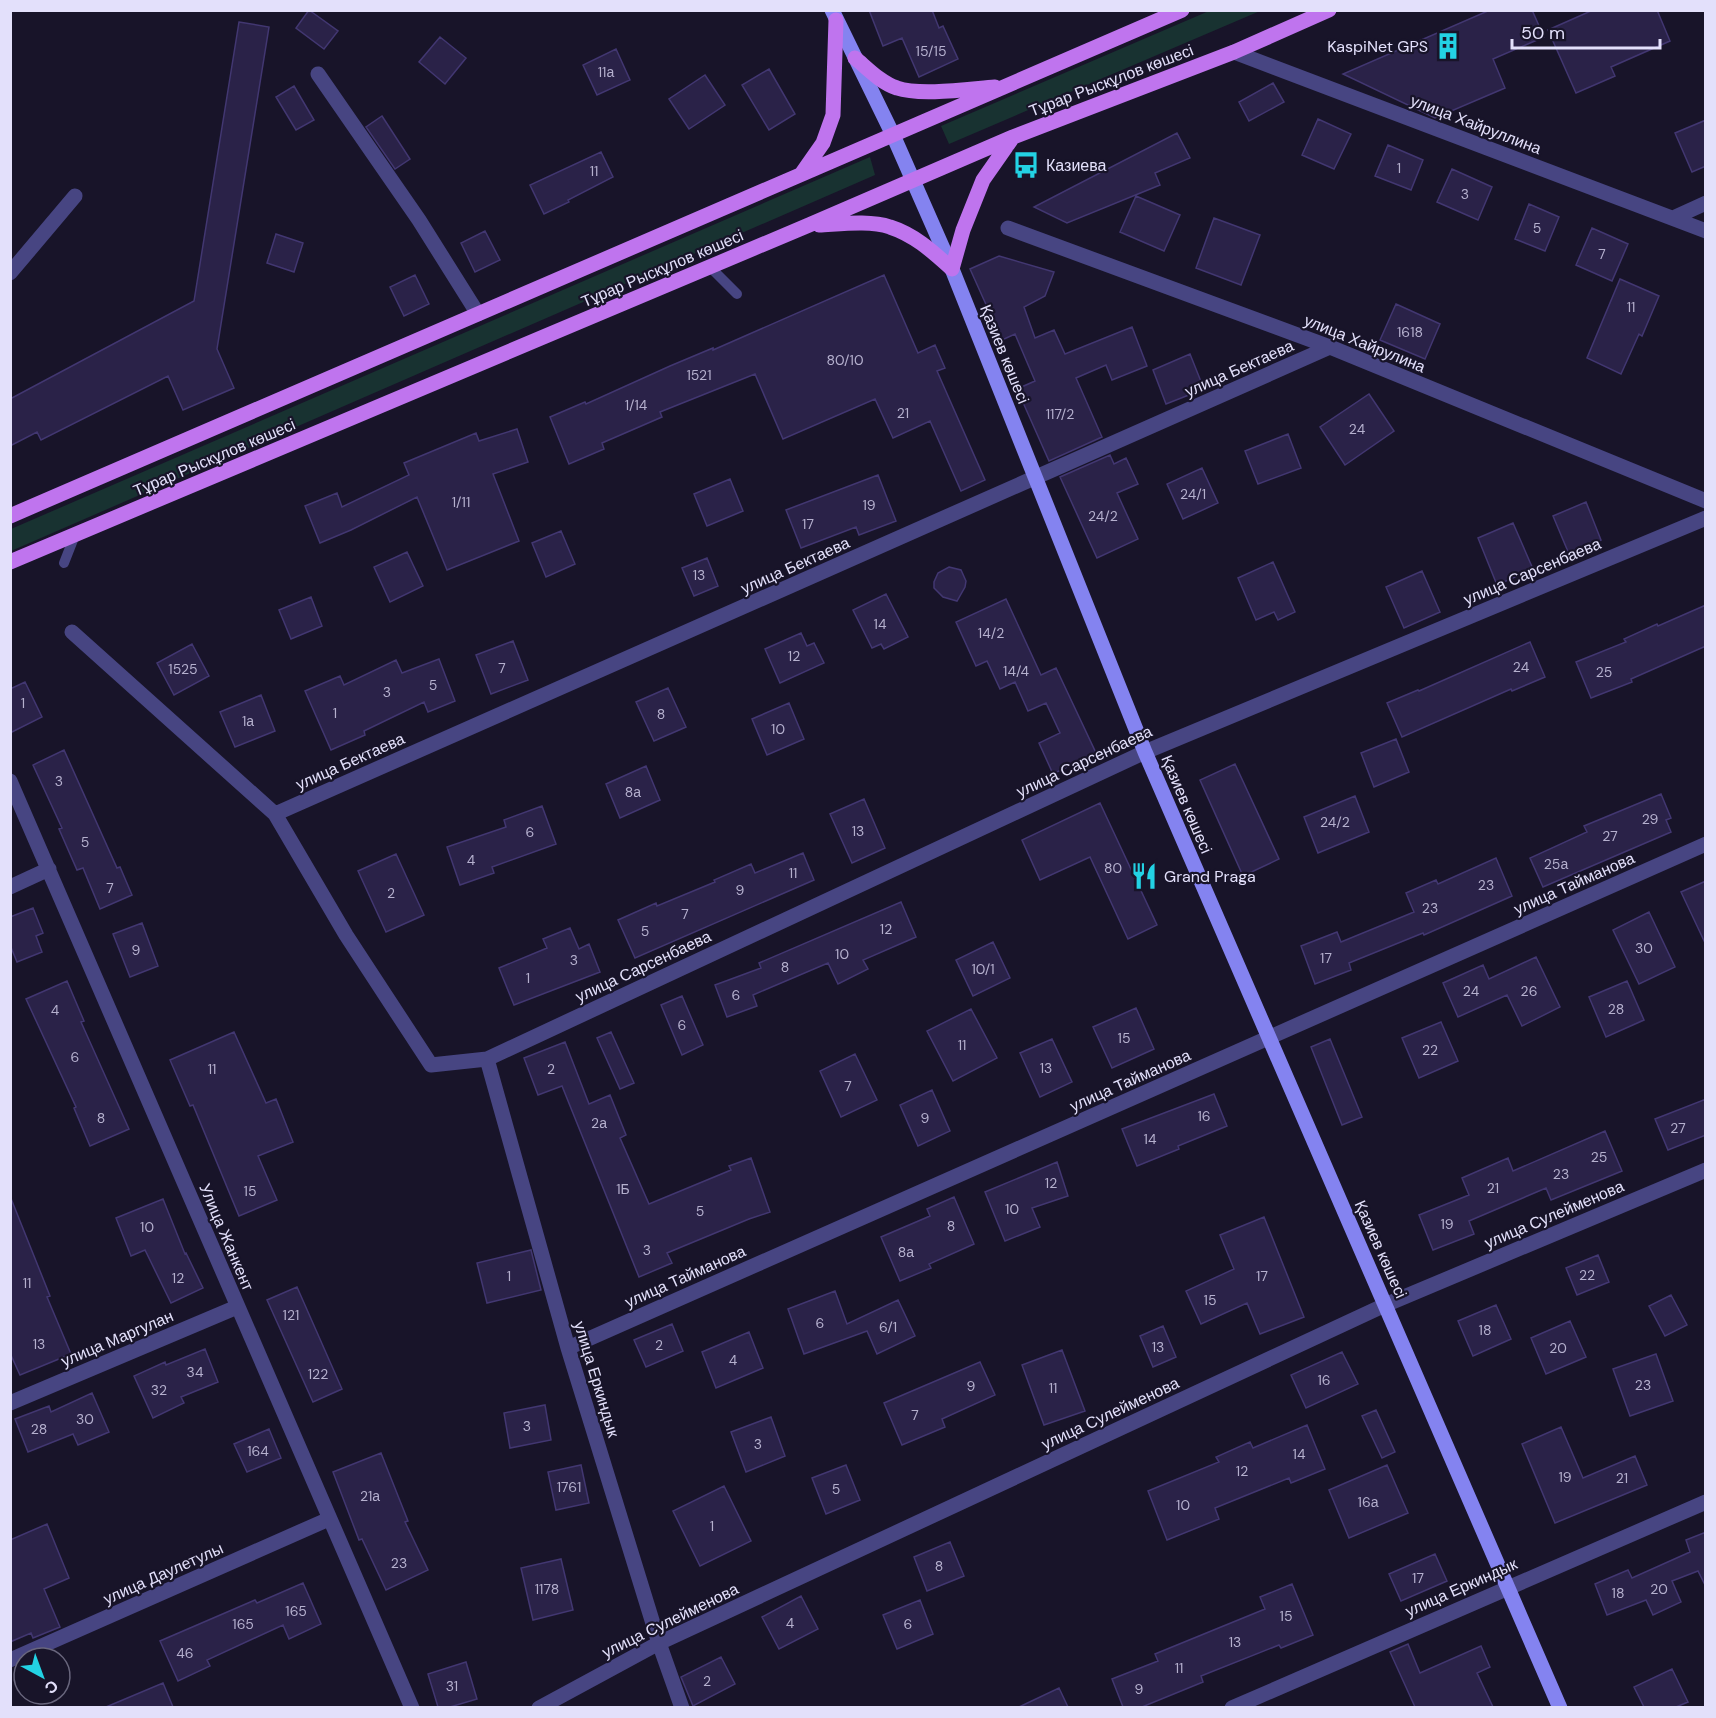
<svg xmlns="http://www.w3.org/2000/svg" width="1716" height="1718" font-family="'DM Sans',sans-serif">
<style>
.green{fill:#183231}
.building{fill:#2a2248;stroke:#423771;stroke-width:1.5}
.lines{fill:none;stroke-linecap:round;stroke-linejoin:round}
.lane{stroke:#474582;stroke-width:10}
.street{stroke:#474582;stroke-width:15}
.secondary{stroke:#8483f0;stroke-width:15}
.primary{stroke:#bf74ee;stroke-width:15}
.labels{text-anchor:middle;stroke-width:4.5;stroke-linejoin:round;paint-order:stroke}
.number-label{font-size:14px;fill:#b5b0ce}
.poi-label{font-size:16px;fill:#e3e0fb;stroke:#181429;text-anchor:start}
.street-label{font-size:16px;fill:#e3e0fb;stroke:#181429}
</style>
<rect width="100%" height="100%" fill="#181429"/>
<path class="green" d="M1209,11H1260L949,144L941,126Z
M870,157L875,175L11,551V529Z"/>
<path class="building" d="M309,10L338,31L324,49L296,28Z
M869,10H932L939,28L943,26L958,59L919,77L902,38L883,46Z
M1490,10H1532L1544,37L1493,59L1505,88L1435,118L1343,74Z
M1593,10H1657L1670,41L1611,67L1615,76L1576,93L1548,30Z
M239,22L269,27L217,349L234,388L183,410L168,376L41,440L37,432L10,446V399L194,301Z
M440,37L466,58L445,84L419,62Z
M616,49L630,80L597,95L583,65Z
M769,69L795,114L769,130L742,85Z
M705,75L725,105L689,129L669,99Z
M1273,83L1284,102L1249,121L1239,102Z
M294,86L314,120L296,130L276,97Z
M382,116L410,159L395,169L366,127Z
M1318,119L1351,134L1334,169L1302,155Z
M1706,120V166L1692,172L1675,133Z
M1177,133L1190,158L1155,173L1160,185L1067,223L1034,207Z
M1388,145L1423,160L1411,190L1375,176Z
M601,152L613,177L568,200L569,202L544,214L530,185Z
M1452,169L1492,187L1478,220L1437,202Z
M1136,196L1180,215L1164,251L1120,232Z
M1529,204L1559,217L1545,251L1515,239Z
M1214,218L1260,235L1241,285L1196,268Z
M1592,228L1628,244L1612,281L1576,265Z
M485,231L500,260L475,272L461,243Z
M276,234L303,243L294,272L267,263Z
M999,256L1054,272L1045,296L1024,307L1035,338L1054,330L1065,354L1132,327L1147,366L1112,380L1106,365L1076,378L1102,437L1049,461L1017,389L1035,381L1015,334L1002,340L970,269Z
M415,275L429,304L404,316L390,287Z
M884,275L918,353L935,345L945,368L937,371L985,480L961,491L930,421L893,438L875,399L783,439L755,374L660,412L662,417L602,443L604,449L569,464L550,417L585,402L586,404L670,366L713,348V350Z
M1620,279L1659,296L1642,336L1639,334L1621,374L1587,358Z
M1396,304L1440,324L1425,359L1380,340Z
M1190,354L1204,389L1166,404L1153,370Z
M1369,394L1394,431L1345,465L1320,427Z
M517,429L528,462L493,474L519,541L447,570L417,497L351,530L320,543L305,506L337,493L342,507L409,475L404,463L476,433L479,441Z
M1288,434L1301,468L1258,484L1245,451Z
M1110,455L1114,464L1126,458L1138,484L1117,493L1138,539L1097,558L1060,477Z
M1202,468L1218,503L1183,519L1167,484Z
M878,475L896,521L859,535L856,527L801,548L786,510Z
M730,479L743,511L707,526L694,494Z
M1586,502L1601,540L1569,554L1553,516Z
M1513,523L1533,569L1497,585L1478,538Z
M561,531L575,564L546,577L532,543Z
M407,552L423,586L390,602L374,567Z
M707,558L718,586L694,596L682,568Z
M1273,562L1295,612L1278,620L1274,612L1256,620L1238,578Z
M949,567L961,570L966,581L965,587L957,601L943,597L934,588V582L938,573Z
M1422,571L1440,612L1404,628L1386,587Z
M886,594L908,637L884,649L881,644L872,648L853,610Z
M311,597L322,626L291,639L279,610Z
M1006,599L1041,675L1056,668L1096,753L1053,774L1039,743L1060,733L1046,703L1028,711L1015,682L1000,689L987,661L976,666L956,622Z
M1706,605V646L1631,679L1632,682L1591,698L1576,662L1626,642L1624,639L1657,624L1658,626Z
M801,633L807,646L814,643L824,663L780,683L765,649Z
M513,641L528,680L491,694L476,655Z
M1530,642L1545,677L1512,691L1511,689L1402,737L1387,703L1418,690L1419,691Z
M192,644L209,676L174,695L157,663Z
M439,659L455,701L428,712L424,702L364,731L365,735L331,750L305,691L340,676L344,685L396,660L402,673Z
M25,682L42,717L10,733V689Z
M668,688L686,727L654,741L636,702Z
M261,695L275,731L235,747L220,712Z
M789,703L804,739L767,755L752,719Z
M1396,739L1409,772L1374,787L1361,753Z
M64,750L117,868L120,867L132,895L100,909L83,868L77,870L59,829L62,828L33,765Z
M1235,764L1279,859L1243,876L1200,780Z
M646,766L660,800L620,818L606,784Z
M1661,794L1671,818L1666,820L1671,832L1543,887L1530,858L1587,832L1584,826Z
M1355,796L1369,832L1318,853L1304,817Z
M864,799L885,848L852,863L830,814Z
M1100,803L1157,925L1128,939L1090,857L1040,880L1022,840Z
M542,806L556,844L492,867L494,873L460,885L447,847L506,827L504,820Z
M803,853L814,880L635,958L618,920L656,903L657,906L715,882L714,880L751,864L755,873Z
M396,854L424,915L386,932L358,871Z
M1496,858L1512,896L1424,935L1423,933L1349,963L1351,970L1315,984L1301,946L1337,932L1341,942L1414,912L1406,893L1436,880L1438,884Z
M1706,881V945L1681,892Z
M901,902L916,937L863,960L868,969L838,984L828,963L753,995L757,1006L727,1017L715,985L761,968L759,963Z
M33,908L43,933L36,936L42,952L17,962L10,945V917Z
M1649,912L1675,967L1639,984L1613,930Z
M142,923L158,966L130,977L113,934Z
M570,928L579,949L589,944L600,972L514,1005L499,968L547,948L543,939Z
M993,942L1010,978L973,996L956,960Z
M1536,957L1560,1007L1522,1026L1507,995L1458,1017L1443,983L1483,965L1489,979Z
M67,981L84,1021L81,1022L129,1129L90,1146L74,1108L76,1107L26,999Z
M1627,981L1644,1020L1606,1037L1589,997Z
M682,996L703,1045L682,1055L661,1005Z
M1136,1008L1154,1049L1112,1068L1093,1027Z
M971,1009L997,1058L953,1081L927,1031Z
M1441,1022L1458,1061L1419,1078L1402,1038Z
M234,1032L266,1103L276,1099L293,1142L258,1156L277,1200L239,1216L193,1105L190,1106L170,1060Z
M611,1032L634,1083L620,1089L597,1038Z
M1052,1039L1072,1082L1040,1097L1020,1053Z
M1330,1039L1362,1117L1342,1125L1311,1047Z
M565,1042L589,1104L610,1095L626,1135L620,1138L649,1204L731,1170L729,1166L751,1158L770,1212L749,1219L667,1253L672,1263L639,1277L562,1086L538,1095L524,1058Z
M855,1054L877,1100L841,1117L820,1071Z
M932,1090L950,1131L918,1146L900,1105Z
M1214,1094L1227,1126L1178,1146L1179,1149L1137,1166L1122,1129Z
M1706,1099V1135L1668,1150L1655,1119Z
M1605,1131L1622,1171L1551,1200L1546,1188L1469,1221L1474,1234L1433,1250L1419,1215L1469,1195L1462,1178L1508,1158L1513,1171Z
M1057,1162L1068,1196L1032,1208L1040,1227L1005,1241L985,1192Z
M10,1196L50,1296L47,1297L71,1354L20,1375L10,1353Z
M954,1197L974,1244L929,1264L931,1268L900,1281L881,1237L930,1216L927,1209Z
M163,1199L185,1254L186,1253L203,1288L171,1303L145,1250L131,1256L116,1218Z
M1264,1217L1304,1317L1260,1334L1247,1303L1201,1324L1186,1291L1234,1269L1220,1235Z
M531,1250L541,1290L487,1303L477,1263Z
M1598,1255L1609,1282L1577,1295L1566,1268Z
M297,1287L342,1389L313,1402L267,1300Z
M835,1291L847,1324L898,1300L915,1336L877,1354L867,1331L804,1354L788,1309Z
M1671,1295L1687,1325L1665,1336L1649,1306Z
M1496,1305L1511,1339L1473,1356L1458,1321Z
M1570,1321L1586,1357L1546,1374L1531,1338Z
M672,1324L683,1351L646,1367L634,1340Z
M1163,1326L1176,1357L1153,1367L1140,1336Z
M749,1332L763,1368L716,1388L702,1352Z
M205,1349L218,1382L181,1397L184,1403L153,1418L134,1376L165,1362L166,1365Z
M1062,1350L1085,1411L1044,1425L1022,1365Z
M1342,1352L1358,1384L1306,1408L1291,1375Z
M1656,1354L1673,1401L1630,1416L1613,1369Z
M980,1362L995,1395L942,1419L945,1427L902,1445L884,1403Z
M92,1393L109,1432L78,1445L73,1434L28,1452L15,1419L49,1406L51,1412Z
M545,1405L551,1440L510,1448L504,1413Z
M1376,1410L1395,1452L1382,1458L1362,1416Z
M771,1417L785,1456L746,1472L731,1432Z
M1307,1425L1325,1469L1291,1483L1289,1478L1215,1508L1219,1519L1167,1540L1148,1491L1219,1462L1216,1457L1250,1442L1253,1448Z
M1561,1427L1583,1478L1635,1456L1647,1485L1555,1523L1522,1444Z
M269,1429L281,1458L247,1472L234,1444Z
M381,1453L408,1521L405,1522L428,1570L386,1590L362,1539L359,1540L333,1472Z
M581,1465L589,1503L556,1510L548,1472Z
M846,1465L860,1500L826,1514L812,1478Z
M1387,1465L1408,1513L1349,1538L1329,1490Z
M724,1486L751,1541L700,1566L673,1511Z
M47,1524L69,1578L44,1589L60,1627L33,1638L31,1633L10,1642V1540Z
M1706,1532V1587L1698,1571L1672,1581L1681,1602L1653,1615L1646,1600L1607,1615L1595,1584L1628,1570L1632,1578L1690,1552L1686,1540Z
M950,1542L964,1576L927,1591L914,1557Z
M1435,1554L1447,1581L1401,1601L1389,1574Z
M561,1559L573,1610L533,1620L521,1568Z
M303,1583L321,1624L289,1639L283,1625L207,1660L210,1666L178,1681L160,1641L255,1600L257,1603Z
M1292,1584L1313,1635L1281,1648L1279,1645L1201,1676L1203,1682L1142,1707H1123L1112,1679L1158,1661L1155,1654L1265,1609L1260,1597Z
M801,1596L818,1629L779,1649L762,1617Z
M920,1600L933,1634L897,1649L883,1615Z
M1408,1644L1420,1673L1481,1646L1490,1667L1477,1673L1493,1707H1415L1390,1652Z
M721,1657L735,1684L693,1706L681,1677Z
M466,1662L477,1699L450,1707H438L428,1674Z
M1672,1669L1688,1702L1676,1707H1644L1634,1687Z
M163,1683L173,1707H106Z
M1059,1688L1068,1707H1019Z"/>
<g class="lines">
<path class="lane" d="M710,267L737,294
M64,563L75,535"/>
<path class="street" d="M1234,52L1706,231
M318,74L419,220L478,314
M1673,218L1706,203
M1008,228L1330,347L1706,501
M10,273L75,196
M72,632L275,814L346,935L431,1065L487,1059L1145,752L1706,518
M10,781L412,1708
M275,814L1330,347
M10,887L49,869
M487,1059L568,1348L659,1643L682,1708
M568,1348L1706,844
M10,1403L237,1307
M10,1660L329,1519
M539,1708L659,1643L1385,1305L1706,1170
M1232,1708L1706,1502"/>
<path class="secondary" d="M832,10L893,135L952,269L1145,752L1560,1708"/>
<path class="primary" d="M855,58C867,68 881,83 897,88C920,96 969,89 995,87
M802,173L823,143L833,115L836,20
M819,225C840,224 870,220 890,227C915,235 933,252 952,269L963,230L983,180L1013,137
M10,516L1182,10
M10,562L809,225L1013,137L1234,52L1329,10"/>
</g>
<defs>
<symbol id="building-bare" viewBox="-9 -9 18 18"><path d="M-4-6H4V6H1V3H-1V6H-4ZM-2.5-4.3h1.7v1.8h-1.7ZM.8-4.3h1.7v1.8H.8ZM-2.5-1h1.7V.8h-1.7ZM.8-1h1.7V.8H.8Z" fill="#23d2e4" stroke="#181429" stroke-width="2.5" paint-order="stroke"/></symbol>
<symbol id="bus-bare" viewBox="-9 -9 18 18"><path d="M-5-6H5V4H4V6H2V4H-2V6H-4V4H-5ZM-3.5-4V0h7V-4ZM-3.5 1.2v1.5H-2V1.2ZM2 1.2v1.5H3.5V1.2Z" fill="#23d2e4" stroke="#181429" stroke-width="2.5" paint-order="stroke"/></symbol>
<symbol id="restaurant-bare" viewBox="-9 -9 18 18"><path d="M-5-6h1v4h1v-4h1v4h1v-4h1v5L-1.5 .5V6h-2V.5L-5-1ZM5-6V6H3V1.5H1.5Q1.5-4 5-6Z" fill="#23d2e4" stroke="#181429" stroke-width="2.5" paint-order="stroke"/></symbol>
</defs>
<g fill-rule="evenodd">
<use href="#building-bare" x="1429" y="27" width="38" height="38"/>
<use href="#bus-bare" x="1007" y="146" width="38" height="38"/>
<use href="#restaurant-bare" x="1125" y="857" width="38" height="38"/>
</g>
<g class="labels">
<g class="number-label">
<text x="931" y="56">15/15</text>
<text x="606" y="77">11а</text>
<text x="1399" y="173">1</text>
<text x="594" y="176">11</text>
<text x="1465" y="199">3</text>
<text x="1537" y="233">5</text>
<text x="1602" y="259">7</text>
<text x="1631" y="312">11</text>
<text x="1410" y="337">1618</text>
<text x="845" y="365">80/10</text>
<text x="699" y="380">1521</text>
<text x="636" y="410">1/14</text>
<text x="903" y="418">21</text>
<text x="1060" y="419">117/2</text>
<text x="1357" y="434">24</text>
<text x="1193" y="499">24/1</text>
<text x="461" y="507">1/11</text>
<text x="869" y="510">19</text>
<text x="1103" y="521">24/2</text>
<text x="808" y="529">17</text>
<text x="699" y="580">13</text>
<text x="880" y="629">14</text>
<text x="991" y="638">14/2</text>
<text x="794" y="661">12</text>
<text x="1521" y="672">24</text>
<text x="502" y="673">7</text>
<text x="183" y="674">1525</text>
<text x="1016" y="676">14/4</text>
<text x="1604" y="677">25</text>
<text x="433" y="690">5</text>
<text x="387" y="697">3</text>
<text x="23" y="708">1</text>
<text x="335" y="718">1</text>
<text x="661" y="719">8</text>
<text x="248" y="726">1а</text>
<text x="778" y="734">10</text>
<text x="59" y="786">3</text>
<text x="633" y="797">8а</text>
<text x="1650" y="824">29</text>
<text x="1335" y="827">24/2</text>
<text x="858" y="836">13</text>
<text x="530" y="837">6</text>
<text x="1610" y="841">27</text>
<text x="85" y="847">5</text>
<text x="471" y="865">4</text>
<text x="1556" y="869">25а</text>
<text x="1113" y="873">80</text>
<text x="793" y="878">11</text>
<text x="1486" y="890">23</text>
<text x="110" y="893">7</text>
<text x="740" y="895">9</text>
<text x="391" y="898">2</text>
<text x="1430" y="913">23</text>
<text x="685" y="919">7</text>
<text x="886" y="934">12</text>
<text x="645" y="936">5</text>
<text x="1644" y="953">30</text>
<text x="136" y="955">9</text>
<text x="842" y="959">10</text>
<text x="1326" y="963">17</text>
<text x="574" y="965">3</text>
<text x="785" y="972">8</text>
<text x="983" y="974">10/1</text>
<text x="528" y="983">1</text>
<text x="1471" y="996">24</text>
<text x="1529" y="996">26</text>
<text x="736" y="1000">6</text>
<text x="1616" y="1014">28</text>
<text x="55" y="1015">4</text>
<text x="682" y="1030">6</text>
<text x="1124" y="1043">15</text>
<text x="962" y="1050">11</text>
<text x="1430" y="1055">22</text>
<text x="75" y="1062">6</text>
<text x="1046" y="1073">13</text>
<text x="212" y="1074">11</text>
<text x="551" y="1074">2</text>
<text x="848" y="1091">7</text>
<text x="1204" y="1121">16</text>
<text x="101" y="1123">8</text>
<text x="925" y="1123">9</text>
<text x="599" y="1128">2а</text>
<text x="1678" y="1133">27</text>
<text x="1150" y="1144">14</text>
<text x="1599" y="1162">25</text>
<text x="1561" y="1179">23</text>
<text x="1051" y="1188">12</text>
<text x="1493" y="1193">21</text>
<text x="623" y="1194">1Б</text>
<text x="250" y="1196">15</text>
<text x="1012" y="1214">10</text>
<text x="700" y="1216">5</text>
<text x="1447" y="1229">19</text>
<text x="951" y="1231">8</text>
<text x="147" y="1232">10</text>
<text x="647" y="1255">3</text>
<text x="906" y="1257">8а</text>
<text x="1587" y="1280">22</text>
<text x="509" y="1281">1</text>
<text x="1262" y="1281">17</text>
<text x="178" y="1283">12</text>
<text x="27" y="1288">11</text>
<text x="1210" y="1305">15</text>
<text x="291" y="1320">121</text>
<text x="820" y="1328">6</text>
<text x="888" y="1332">6/1</text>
<text x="1485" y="1335">18</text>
<text x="39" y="1349">13</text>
<text x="659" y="1350">2</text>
<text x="1158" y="1352">13</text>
<text x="1558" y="1353">20</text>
<text x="733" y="1365">4</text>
<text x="195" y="1377">34</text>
<text x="318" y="1379">122</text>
<text x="1324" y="1385">16</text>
<text x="1643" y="1390">23</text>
<text x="971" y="1391">9</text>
<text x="1053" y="1393">11</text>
<text x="159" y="1395">32</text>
<text x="915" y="1420">7</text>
<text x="85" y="1424">30</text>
<text x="527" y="1431">3</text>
<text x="39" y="1434">28</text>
<text x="758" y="1449">3</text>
<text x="258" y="1456">164</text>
<text x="1299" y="1459">14</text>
<text x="1242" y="1476">12</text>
<text x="1565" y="1482">19</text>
<text x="1622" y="1483">21</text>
<text x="569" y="1492">1761</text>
<text x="836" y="1494">5</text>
<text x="370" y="1501">21а</text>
<text x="1368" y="1507">16а</text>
<text x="1183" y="1510">10</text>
<text x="712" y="1531">1</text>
<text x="399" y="1568">23</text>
<text x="939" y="1571">8</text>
<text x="1418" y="1583">17</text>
<text x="547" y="1594">1178</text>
<text x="1659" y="1594">20</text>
<text x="1618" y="1598">18</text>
<text x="296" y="1616">165</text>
<text x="1286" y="1621">15</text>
<text x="790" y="1628">4</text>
<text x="243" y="1629">165</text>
<text x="908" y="1629">6</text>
<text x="1235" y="1647">13</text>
<text x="185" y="1658">46</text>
<text x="1179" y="1673">11</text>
<text x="707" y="1686">2</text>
<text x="452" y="1691">31</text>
<text x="1139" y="1694">9</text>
</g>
<g class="poi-label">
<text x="1428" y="52" text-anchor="end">KaspiNet GPS</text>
<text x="1046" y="171">Казиева</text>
<text x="1164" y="882">Grand Praga</text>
</g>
<g class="street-label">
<text transform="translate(1111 80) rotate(-21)" y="6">Тұрар Рыскұлов көшесі</text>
<text transform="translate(1476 124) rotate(21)" y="6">улица Хайруллина</text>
<text transform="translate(662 268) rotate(-23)" y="6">Тұрар Рыскұлов көшесі</text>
<text transform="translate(1365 343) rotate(22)" y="6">улица Хайрулина</text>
<text transform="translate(1005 354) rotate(68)" y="6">Қазиев көшесі</text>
<text transform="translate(1239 368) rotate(-24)" y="6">улица Бектаева</text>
<text transform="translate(214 457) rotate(-23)" y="6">Тұрар Рыскұлов көшесі</text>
<text transform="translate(795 565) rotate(-24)" y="6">улица Бектаева</text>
<text transform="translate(1532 571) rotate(-23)" y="6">улица Сарсенбаева</text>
<text transform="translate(350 761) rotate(-24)" y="6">улица Бектаева</text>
<text transform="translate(1084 761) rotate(-25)" y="6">улица Сарсенбаева</text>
<text transform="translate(1187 804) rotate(67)" y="6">Қазиев көшесі</text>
<text transform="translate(1574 883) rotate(-24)" y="6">улица Тайманова</text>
<text transform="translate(643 966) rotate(-25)" y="6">улица Сарсенбаева</text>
<text transform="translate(1130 1080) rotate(-24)" y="6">улица Тайманова</text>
<text transform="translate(1554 1214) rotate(-23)" y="6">улица Сулейменова</text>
<text transform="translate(227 1237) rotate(67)" y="6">Улица Жанкент</text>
<text transform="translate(1381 1249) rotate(66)" y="6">Қазиев көшесі</text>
<text transform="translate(685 1276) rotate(-24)" y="6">улица Тайманова</text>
<text transform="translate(117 1338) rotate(-23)" y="6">улица Маргулан</text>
<text transform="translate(597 1379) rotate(73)" y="6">улица Еркиндык</text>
<text transform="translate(1110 1413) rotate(-25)" y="6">улица Сулейменова</text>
<text transform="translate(163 1573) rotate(-24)" y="6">улица Даулетулы</text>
<text transform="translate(1461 1587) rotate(-24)" y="6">улица Еркиндык</text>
<text transform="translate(670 1620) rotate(-26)" y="6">улица Сулейменова</text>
</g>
</g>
<rect width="1716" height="1718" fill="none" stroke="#e3e0fb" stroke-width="24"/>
<g transform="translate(42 1676) rotate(139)"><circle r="28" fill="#181429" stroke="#69667d" stroke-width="1.5"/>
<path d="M0-4.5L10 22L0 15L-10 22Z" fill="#23d2e4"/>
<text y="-9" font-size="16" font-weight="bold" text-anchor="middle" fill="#e3e0fb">С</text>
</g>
<path d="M1512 39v9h148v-9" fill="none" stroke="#e3e0fb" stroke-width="3"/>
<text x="1521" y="39" font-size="18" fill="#e3e0fb" stroke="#181429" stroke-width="4.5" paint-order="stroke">50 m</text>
</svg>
